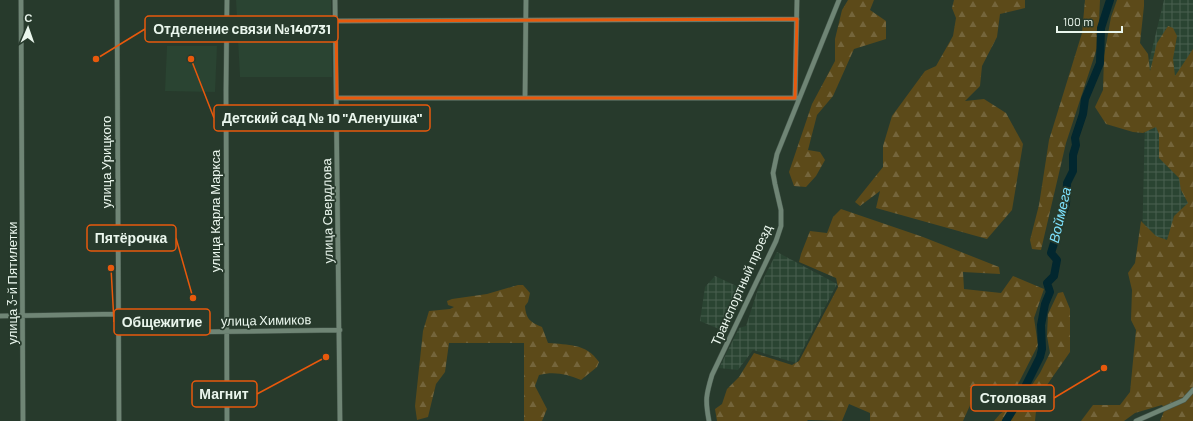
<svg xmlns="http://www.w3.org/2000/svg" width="1193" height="421" font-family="Barlow,sans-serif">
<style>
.built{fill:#2a4432}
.industrial{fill:url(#industrial-grid)}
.forest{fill:url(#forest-firs)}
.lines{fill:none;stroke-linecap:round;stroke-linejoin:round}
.river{stroke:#02272f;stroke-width:8}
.minor-casing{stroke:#47584d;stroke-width:5.5}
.minor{stroke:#6f8575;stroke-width:4.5}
.marked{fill:none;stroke:#e8590c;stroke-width:3;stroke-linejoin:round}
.labels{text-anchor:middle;stroke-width:3.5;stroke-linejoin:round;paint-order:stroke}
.street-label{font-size:13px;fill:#eaf6ed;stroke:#273a2c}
.water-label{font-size:14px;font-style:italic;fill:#7ee3ff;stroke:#273a2c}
.leader{fill:none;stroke:#e8590c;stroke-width:1.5}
.callout-dot{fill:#e8590c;stroke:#273a2c;stroke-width:1.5}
.callout{fill:#273a2c;stroke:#e8590c;stroke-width:1.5}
.callout-label{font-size:14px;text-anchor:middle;font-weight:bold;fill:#eaf6ed}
</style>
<defs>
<pattern id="industrial-grid" width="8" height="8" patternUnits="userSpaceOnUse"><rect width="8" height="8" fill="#2a4432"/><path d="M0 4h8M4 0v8" fill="none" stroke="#496050"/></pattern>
<pattern id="forest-firs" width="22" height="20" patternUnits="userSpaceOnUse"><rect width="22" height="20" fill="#5c4a19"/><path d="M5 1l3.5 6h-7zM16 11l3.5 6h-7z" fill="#74653b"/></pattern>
</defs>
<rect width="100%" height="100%" fill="#273a2c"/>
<path class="built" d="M236,0H331L332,77H240Z
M167,46H217L215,92L165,91Z"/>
<path class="industrial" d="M1164,0H1193V387L1140,336L1146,74Z
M777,252L837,284L796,363L753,350L738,370L719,368L739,328L746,326L758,289Z
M715,276L745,290L726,332L700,321L705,287Z"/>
<path class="forest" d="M848,0H874L870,10L886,21V39L854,49L833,96L817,115L808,150L820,152L825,160L816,176L806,187L794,186L789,172L812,104L835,61V39L842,10Z
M954,0H1025V8L1000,14L997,37L982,66L980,86L965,101L984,99L1006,113L1023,144L1012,210L987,239L876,208L880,191L860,206L855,202L883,167V146L892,116L925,71L936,66L953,36L956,18L952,8Z
M1085,0H1100L1098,45L1066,143L1041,250L1032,249L1030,240L1039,205L1049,140L1082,33Z
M1117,0H1144V6L1140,43L1148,54L1150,71L1157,43L1168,26L1173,28L1177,36L1173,59L1175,76L1193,49V421H1160L1165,409L1162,405L1135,413L1124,421H1081L1093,405H1120L1130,392L1136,330L1131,320L1132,290L1128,273L1135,263L1141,221L1156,236L1167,240L1174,216L1188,203L1181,190L1179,178L1159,158V134L1156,127L1143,133L1133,132L1106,124L1095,107L1103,90L1104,56L1111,17Z
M841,209L923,237L999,267L1000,274L963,272L964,289L1001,293L1013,276L1044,289L1034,318L1038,345L1015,390L971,403L963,421H870V413L849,404L842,421L808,420L807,421H717L715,409L722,404L727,389L739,377L754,353L792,365L799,361L838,287L836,278L799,262L801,254L810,231L827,233L833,217Z
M518,285H523L530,293L528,302L525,306C526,319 530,322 542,327L548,343C568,345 586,343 599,362L597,367L581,380C567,374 554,371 539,375L535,386L547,409L542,421H524V343H449L445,372L436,384L428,417L417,420L415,406L423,331L429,311L450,309L454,307L448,305L447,301L452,299L487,294Z
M1063,292L1070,309V352L1047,385L1036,411L1035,421H994L1000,414L1024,397L1040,373L1050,353L1047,336L1048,314L1058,293Z"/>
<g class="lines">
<path class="river" d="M1006,421L1016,405L1040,357L1042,349L1041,325L1045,304L1050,292L1047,283L1054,276L1057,260L1051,253L1066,204L1067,183L1073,171V155L1076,145L1075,138L1083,114L1085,99L1100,63L1101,28L1110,0"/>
<defs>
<path id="minor" d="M21,0L23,421
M117,0L119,421
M227,0L226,90L227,421
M335,0L340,421
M336,21L797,19
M337,98H799
M525,98L526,0
M795,98L797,0
M0,316L118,314
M192,332L340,330
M709,421C705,400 706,395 712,375L776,241L781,226V210L775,184L773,173L777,154L839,0
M1136,421L1184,400L1193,390"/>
</defs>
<use href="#minor" class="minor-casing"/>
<use href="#minor" class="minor"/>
</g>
<path class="marked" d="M797,19L795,98H337L336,21Z"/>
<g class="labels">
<g class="street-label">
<text transform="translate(106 162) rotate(-90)" y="5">улица Урицкого</text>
<text transform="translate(215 211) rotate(-90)" y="5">улица Карла Маркса</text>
<text transform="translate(327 211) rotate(-91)" y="5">улица Свердлова</text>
<text transform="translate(12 283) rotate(-90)" y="5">улица 3-й Пятилетки</text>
<text transform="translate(741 285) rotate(-66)" y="5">Транспортный проезд</text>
<text transform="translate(266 320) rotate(-1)" y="5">улица Химиков</text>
</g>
<g class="water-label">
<text transform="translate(1060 215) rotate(-77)" y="5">Воймега</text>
</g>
</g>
<path class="leader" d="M96 59L145 29M191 59L214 118M193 298L176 238M111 268L114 322M326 357L257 394M1104 368L1054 398"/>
<g class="callout-dot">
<circle cx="96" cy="59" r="4"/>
<circle cx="191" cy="59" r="4"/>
<circle cx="193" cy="298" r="4"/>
<circle cx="111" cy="268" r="4"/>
<circle cx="326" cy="357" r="4"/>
<circle cx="1104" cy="368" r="4"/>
</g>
<g class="callout">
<rect x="145" y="16" width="193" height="26" rx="4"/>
<rect x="214" y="105" width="216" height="26" rx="4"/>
<rect x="87" y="225" width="89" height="26" rx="4"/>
<rect x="114" y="309" width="96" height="26" rx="4"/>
<rect x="192" y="381" width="65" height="26" rx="4"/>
<rect x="971" y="385" width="83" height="26" rx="4"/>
</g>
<g class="callout-label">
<text x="242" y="34">Отделение связи №140731</text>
<text x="322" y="123">Детский сад № 10 "Аленушка"</text>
<text x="131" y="243">Пятёрочка</text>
<text x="162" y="327">Общежитие</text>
<text x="224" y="399">Магнит</text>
<text x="1013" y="403">Столовая</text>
</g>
<g transform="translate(28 28) rotate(2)" stroke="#273a2c" stroke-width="3" paint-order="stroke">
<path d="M0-3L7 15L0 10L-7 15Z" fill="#eaf6ed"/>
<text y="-6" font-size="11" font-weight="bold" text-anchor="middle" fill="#eaf6ed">С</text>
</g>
<path d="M1057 26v6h65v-6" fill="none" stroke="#eaf6ed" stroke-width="2"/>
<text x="1063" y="26" font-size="12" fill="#eaf6ed" stroke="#273a2c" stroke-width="3" paint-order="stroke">100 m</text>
</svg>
